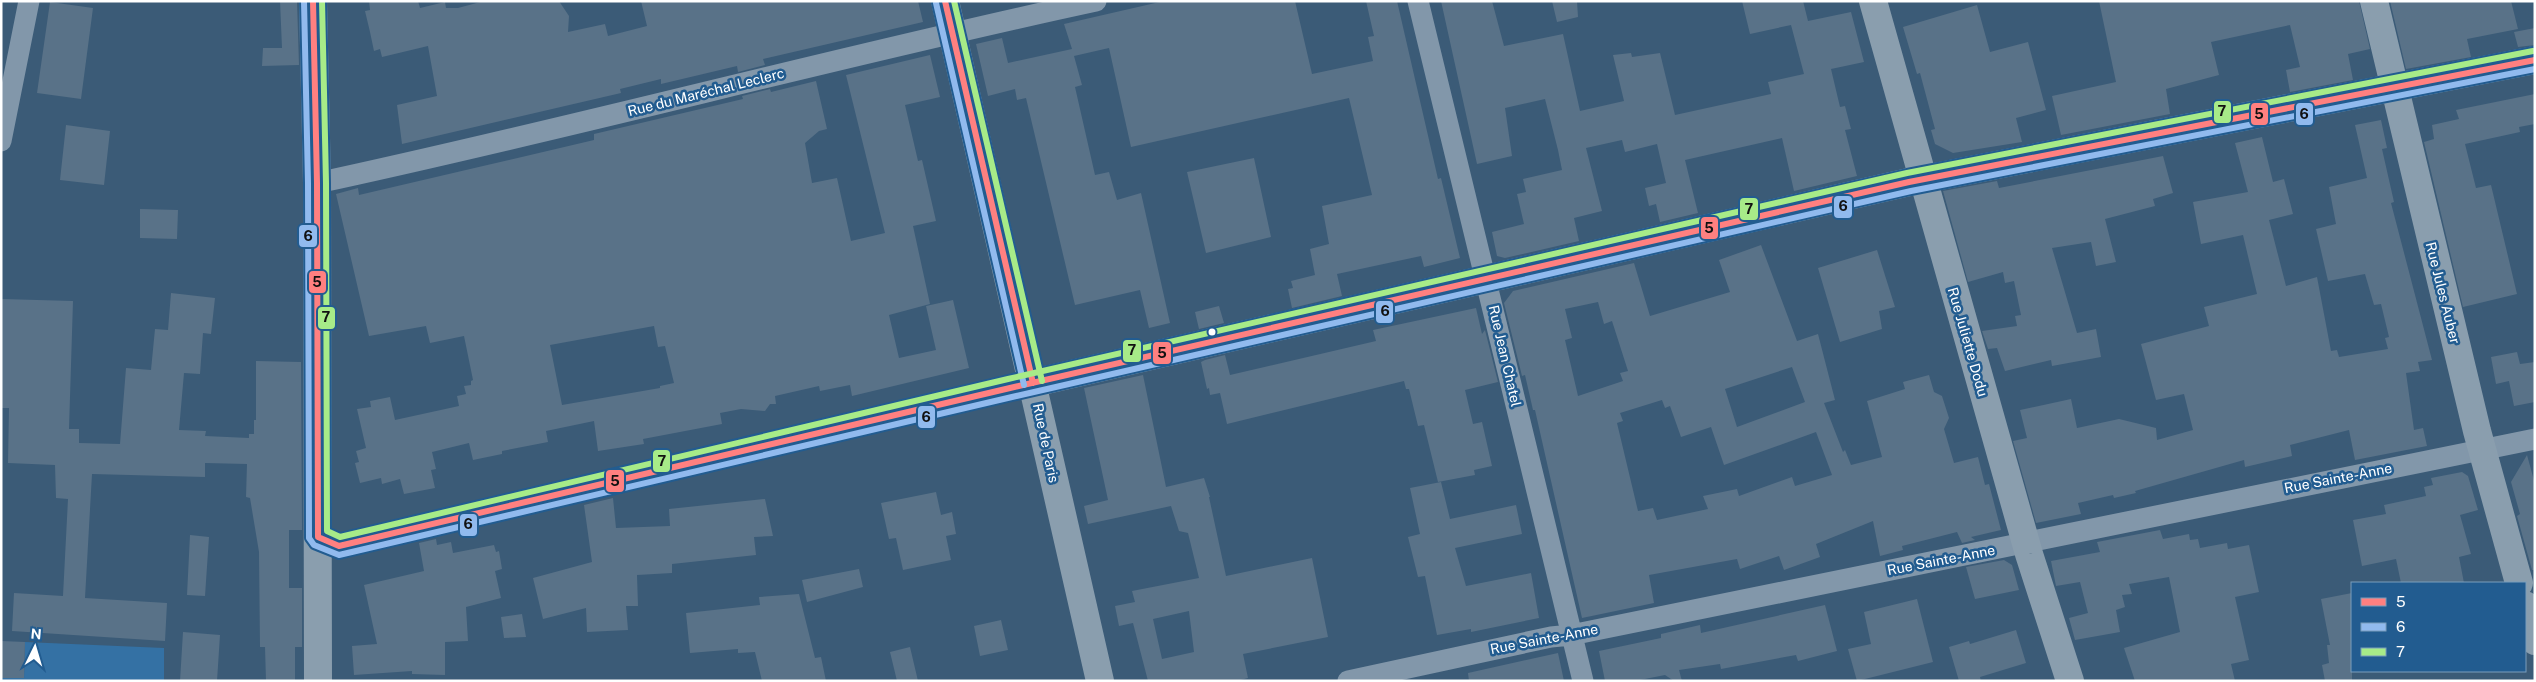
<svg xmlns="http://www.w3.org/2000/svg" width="2536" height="682" font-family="'Public Sans',sans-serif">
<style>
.green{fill:#3471a4}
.building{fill:#597288;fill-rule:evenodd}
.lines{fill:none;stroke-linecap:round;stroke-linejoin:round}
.street{stroke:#8297aa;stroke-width:21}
.secondary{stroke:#8a9eae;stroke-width:28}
.bus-1-casing{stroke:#225c90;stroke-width:10}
.bus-2-casing{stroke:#225c90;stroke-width:10}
.bus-3-casing{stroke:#225c90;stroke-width:10}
.bus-1{stroke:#ff8080;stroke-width:6}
.bus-2{stroke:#91baee;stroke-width:6}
.bus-3{stroke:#a7eb88;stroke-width:6}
.bus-dot{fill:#fff;stroke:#225c90;stroke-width:2}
.labels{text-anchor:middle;stroke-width:5;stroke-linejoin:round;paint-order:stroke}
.street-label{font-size:14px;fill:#fff;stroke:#225c90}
.line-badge{stroke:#225c90;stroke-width:2}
.pale-badge-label{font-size:14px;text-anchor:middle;font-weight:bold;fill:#111}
</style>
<rect width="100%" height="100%" fill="#3b5b77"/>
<path class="green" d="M25,642L164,648V681H1V678H24Z"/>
<path class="building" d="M280,1H297L299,65L262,66L263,48H282Z
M369,1H418L420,8L445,2L446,8H458L484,1H559L569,16L568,32L605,24L608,36L647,26L641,1H918L923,22L763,59L765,65L738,72L737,66L661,84V79L620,89L621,93L402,144L397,105L437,96L428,46L382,57L380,49L374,51L370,32L365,11L370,10Z
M1164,1H1295L1312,74L1373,61L1368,37L1374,36L1366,1H1397L1438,179L1441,178L1460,258L1424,267L1421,256L1337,274L1342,296L1292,308L1288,289L1293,288L1291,281L1315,275L1310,249L1329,244L1322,206L1372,195L1349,98L1131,147L1109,48L1074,56L1082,85L1075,87L1095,175L1109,172L1117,200L1141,193L1170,323L1149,328L1140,290L1075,305L1026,98L1017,100L1015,89L988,96L976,44L1002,38L1008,63L1072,49L1064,24Z
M1441,1H1492L1504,46L1563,34L1580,111L1624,101L1613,55L1631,53L1632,57L1660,53L1675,115L1771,94L1768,82L1804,74L1791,25L1750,34L1742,1H1803L1808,21L1851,12L1864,62L1831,69L1840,107L1845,106L1851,129L1845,130L1857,176L1794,191L1782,138L1685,160L1698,213L1660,222L1656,204L1649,206L1645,188L1666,183L1657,144L1625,152L1622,140L1586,148L1602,211L1574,218L1579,241L1505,258L1497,256L1492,232L1524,224L1517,194L1526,192L1523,179L1562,170L1558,150L1545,99L1505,108L1512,156L1477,164Z
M1552,1H1577L1578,17L1557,22Z
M2099,1H2359L2370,49L2348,54L2353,80L2290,92L2286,70L2300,67L2290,25L2211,42L2219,75L2166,89L2170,114L2061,135L2052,96L2116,82Z
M2390,1H2511L2518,29L2467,39L2471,57L2406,69Z
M50,2L93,8L81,99L37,93Z
M1977,5L1990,52L2028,42L2046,110L2016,118L2022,142L1953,153L1935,144L1931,130L1935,129L1920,73L1917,74L1903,27Z
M2535,28V45L2518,47L2514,32Z
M930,55L940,97L905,105L918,161L922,160L936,221L913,226L930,304L889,315L899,358L936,350L926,306L953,300L969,368L852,396L850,385L820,391L819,386L775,396L776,404H770L765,411L741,409L720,413L722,424L643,439L644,444L598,451L594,421L546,431L548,442L502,451V454L473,460L469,443L432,452L436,469L431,470L435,488L404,494L400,479L382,484L381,478L360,483L355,463L359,462L356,451L366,448L357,409L371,407L370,401L390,397L395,420L459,406L457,396L466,394L464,386L471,385V381L473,380L464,336L430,343L426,326L369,336L336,194L358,188L359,195L483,166L594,140V134L743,99L742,96L770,89L771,92L816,81L827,129L819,131L805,143L812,183L837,178L851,241L885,233L846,75ZM654,326L658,347L665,346L674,383L660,386V388L562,405L550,345Z
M2535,94V124L2519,127L2520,132L2465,144L2476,188L2491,185L2517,294L2463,307L2424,142L2434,139L2432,125L2459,119L2456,110Z
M2381,120L2387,148L2382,149L2394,202L2391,203L2432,360L2418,362L2420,371L2406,373L2414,430L2423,428L2427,446L2355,460L2349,430L2290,445L2292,456L2245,467L2244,460L2135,491L2136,493L2114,498L2113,495L2078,503L2081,514L2036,523L2013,441L2027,438L2020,410L2071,399L2077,428L2119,419L2156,428L2157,440L2193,430L2184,394L2156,400L2141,344L2209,326L2204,307L2257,294L2243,235L2201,244L2193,202L2248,192L2235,143L2262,137L2273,182L2284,179L2293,214L2269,220L2286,286L2317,277L2331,351L2337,350L2339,357L2388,349L2385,338L2389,337L2381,304L2374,305L2365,274L2328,281L2316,229L2336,224L2329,187L2367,178L2355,125Z
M66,125L110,131L104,185L60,180Z
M2163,156L2173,193L2153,199L2155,206L2105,219L2116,262L2096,266L2091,242L2052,248L2077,333L2096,329L2101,357L2052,366L2051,360L2005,371L1997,348L1988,349L1982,331L2017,326L2015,316L2021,315L2014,281L2005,283L2003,272L1968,282L1943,191L1997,181L1999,188Z
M1254,158L1271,237L1206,253L1187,172Z
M140,209L178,210L177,239L140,238Z
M1761,245L1797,341L1818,334L1835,400L1824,403L1843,452L1845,450L1851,465L1882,457L1867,401L1905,389L1903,382L1929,375L1934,392L1942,396L1949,418L1944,429L1954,463L1978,457L1985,485L1989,484L2001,530L1971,537L1975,540L1962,543L1957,532L1902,546L1903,550L1880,556L1873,521L1816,544L1820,557L1784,570L1779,556L1740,569L1737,559L1649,575L1654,603L1582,618L1535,410H1533L1525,375L1522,376L1504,303L1513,291L1634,263L1650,316L1730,292L1719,260ZM1598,302L1604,324L1612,321L1628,371L1620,373L1623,381L1578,396L1565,340L1572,338L1565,309ZM1792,367L1805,402L1737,427L1725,389ZM1662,400L1665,408L1670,406L1681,437L1711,427L1724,465L1816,432L1832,475L1795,486L1792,477L1739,496L1737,489L1703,496L1708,509L1657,520L1653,508L1638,511L1617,423L1623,421L1620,413Z
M1877,250L1895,307L1879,311L1882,329L1840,342L1818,268Z
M171,293L215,298L211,334L203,333L200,374L184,373L179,430L206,431L205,436L249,438V434H254V420H256V361L301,362L302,530H289V588H302V647H295V681H266L265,647H260L259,552L250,498L246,497L247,464L205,463V477L92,474L85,598L167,603L165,641L12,631L14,593L63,596L68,499L56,498L55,465L8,463L9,408H1L2,299L73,301L69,429H79V443L120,444L126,368L151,370L155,329L168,330Z
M1219,306L1224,323L1199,329L1195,312Z
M1476,308L1482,334L1485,330L1498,382L1465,390L1473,424L1482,422L1492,466L1474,470L1475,475L1438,482L1424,425L1418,426L1409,389H1406L1404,381L1227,424L1220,393L1210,395L1209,388L1207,389L1201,362L1205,360L1225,355L1230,375L1376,341L1373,330Z
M2517,352L2520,364L2535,362V402L2514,406L2509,381L2496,384L2491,357Z
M1143,375L1166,487L1204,478L1210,497H1209L1226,576L1312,558L1328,637L1243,654L1248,678L1237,681H1148L1133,623L1119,626L1115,606L1135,602L1132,591L1199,578L1188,533L1179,531L1171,506L1088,524L1084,506L1108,500L1084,388ZM1189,611L1194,652L1162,659L1153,619Z
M2527,455L2535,484V570H2532L2517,516L2520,514L2511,482Z
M2462,472L2468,476L2478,510L2460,515L2471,554L2459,557L2464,583H2401L2396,559L2362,566L2353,520L2386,514L2384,505L2426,496L2424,487L2433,485L2431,478Z
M1441,482L1450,519L1516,505L1522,534L1455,548L1466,586L1531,573L1539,618L1471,632V629L1437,635L1425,576L1418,577L1408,537L1420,534L1410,488Z
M936,492L941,515L952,512L956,534L946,536L951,560L903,570L896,538L889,539L881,503Z
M613,498L616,528L670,526L669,509L765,499L773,536L754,537L756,555L672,564V573L637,575L638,606H626L628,630L587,632L586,608L543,619L533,578L592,562L584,505Z
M2160,530L2163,539L2189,534L2190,540L2198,539L2200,548L2227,543L2228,549L2249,545L2259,592L2235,597L2249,660L2231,664L2235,681H2135L2124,648L2180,632L2169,577L2129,584L2132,594L2122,595L2125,607L2116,610L2120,632L2075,640L2069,618L2088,613L2080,582L2056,586L2051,561L2100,552L2097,542Z
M190,535L209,537L205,596L187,595Z
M436,539L437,545L451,542L453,553L494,545L496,552L499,551L502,569L495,571L501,598L466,607L468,641L445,642V675L412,674V671L354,675L352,646L377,644L364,585L424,571L419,543Z
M2004,560L2012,565L2019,590L1975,599L1966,567Z
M859,569L863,587L807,602L802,580Z
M2352,593V681H2325L2322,665L2329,663L2327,645H2330L2321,599Z
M799,594L815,658L821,657L826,681H762L755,652L738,653V649L690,653L686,613L760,605L759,597Z
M1917,599L1933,662L1857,681L1848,649L1871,644L1864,612Z
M1825,605L1837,651L1798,661L1796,655L1721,669L1720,664L1679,670L1682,681H1674L1665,675L1635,681H1605L1599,651L1661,638V634L1700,625L1701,633Z
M522,614L526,637L504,638L501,617Z
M1001,620L1008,650L980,656L974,626Z
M2016,630L2026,663L1980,677L1981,681H1959L1949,647L1969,641L1970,644Z
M183,632L220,635L217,681H180Z
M1,641L25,642L24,678H1Z
M910,647L918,681H897L890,652Z
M1558,653L1564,681H1469L1468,673Z"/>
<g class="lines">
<path class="street" d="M1418,1L1583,681
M1,141L29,1
M317,183C578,127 835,57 1096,1
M318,537L339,546L1033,383
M1348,681L1551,637L1571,635L2535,439"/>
<path class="secondary" d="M313,1L317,183L318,681
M945,1L1100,681
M1873,1L2029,554L2070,681
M2374,1L2477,431L2519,583
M1033,383L1909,182L2535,60
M2525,605L2535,641"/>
<defs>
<path id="bus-1" d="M313,1L317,183L318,537L339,546L1010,388L1909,182L2535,60
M945,1L1033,383"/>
<path id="bus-2" d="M304,1L308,183L309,538L314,545L339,555L1012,397L1911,191L2535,69
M936,3L1024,385"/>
<path id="bus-3" d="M322,1L326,183L327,531L340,537L1008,379L1907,173L2533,51
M954,1L1042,381"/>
</defs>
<use href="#bus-1" class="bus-1-casing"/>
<use href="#bus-2" class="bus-2-casing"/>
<use href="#bus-3" class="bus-3-casing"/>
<use href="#bus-1" class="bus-1"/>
<use href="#bus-2" class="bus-2"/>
<use href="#bus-3" class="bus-3"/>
</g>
<circle class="bus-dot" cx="1212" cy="332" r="4.5"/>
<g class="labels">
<g class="street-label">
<text transform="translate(706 92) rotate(-14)" y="5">Rue du Maréchal Leclerc</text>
<text transform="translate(2443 293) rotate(76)" y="5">Rue Jules Auber</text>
<text transform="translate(1968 342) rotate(74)" y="5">Rue Juliette Dodu</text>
<text transform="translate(1505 356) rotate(77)" y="5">Rue Jean Chatel</text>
<text transform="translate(1046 443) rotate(78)" y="5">Rue de Paris</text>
<text transform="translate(2338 478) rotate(-11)" y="5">Rue Sainte-Anne</text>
<text transform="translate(1941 560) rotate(-11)" y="5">Rue Sainte-Anne</text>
<text transform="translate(1544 639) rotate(-11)" y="5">Rue Sainte-Anne</text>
</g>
</g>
<g class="line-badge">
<rect x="2213" y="100" width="19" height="24" rx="5" fill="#a7eb88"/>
<rect x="2250" y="102" width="19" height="24" rx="5" fill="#ff8080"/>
<rect x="2295" y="102" width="19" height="24" rx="5" fill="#91baee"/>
<rect x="1833" y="195" width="20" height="24" rx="5" fill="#91baee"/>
<rect x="1739" y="197" width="20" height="24" rx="5" fill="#a7eb88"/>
<rect x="1700" y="216" width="19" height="24" rx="5" fill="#ff8080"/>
<rect x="298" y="224" width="20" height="24" rx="5" fill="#91baee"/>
<rect x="308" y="270" width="19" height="24" rx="5" fill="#ff8080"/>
<rect x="1375" y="300" width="19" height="24" rx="5" fill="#91baee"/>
<rect x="317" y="306" width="19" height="24" rx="5" fill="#a7eb88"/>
<rect x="1122" y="339" width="20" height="24" rx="5" fill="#a7eb88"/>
<rect x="1152" y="341" width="20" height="24" rx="5" fill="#ff8080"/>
<rect x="917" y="405" width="19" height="24" rx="5" fill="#91baee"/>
<rect x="652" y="449" width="19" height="24" rx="5" fill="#a7eb88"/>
<rect x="605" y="469" width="20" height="24" rx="5" fill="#ff8080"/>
<rect x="459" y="513" width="19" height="24" rx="5" fill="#91baee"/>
</g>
<g class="pale-badge-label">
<text x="2222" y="116">7</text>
<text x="2259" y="119">5</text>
<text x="2304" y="119">6</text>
<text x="1843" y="211">6</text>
<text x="1749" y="214">7</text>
<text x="1709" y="233">5</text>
<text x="308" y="241">6</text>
<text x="317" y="287">5</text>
<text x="1385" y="316">6</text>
<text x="326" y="322">7</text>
<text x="1132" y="355">7</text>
<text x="1162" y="358">5</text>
<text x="926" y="422">6</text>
<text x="662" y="466">7</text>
<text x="615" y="486">5</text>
<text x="468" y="529">6</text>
</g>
<rect width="2536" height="682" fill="none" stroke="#ffffff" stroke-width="5"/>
<rect x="2351" y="582" width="175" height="90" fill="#225c90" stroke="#7a9dbc"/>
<rect x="2361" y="598" width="25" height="8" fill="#ff8080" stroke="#7a9dbc"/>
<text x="2396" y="607" font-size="15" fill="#ffffff">5</text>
<rect x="2361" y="623" width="25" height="8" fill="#91baee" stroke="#7a9dbc"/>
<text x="2396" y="632" font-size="15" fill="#ffffff">6</text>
<rect x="2361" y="648" width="25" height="8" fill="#a7eb88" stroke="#7a9dbc"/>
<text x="2396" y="657" font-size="15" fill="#ffffff">7</text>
<g transform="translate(35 647) rotate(5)" stroke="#225c90" stroke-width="4" paint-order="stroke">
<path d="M0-4L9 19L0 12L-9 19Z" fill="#ffffff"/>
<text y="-8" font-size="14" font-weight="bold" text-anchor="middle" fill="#ffffff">N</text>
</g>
</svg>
